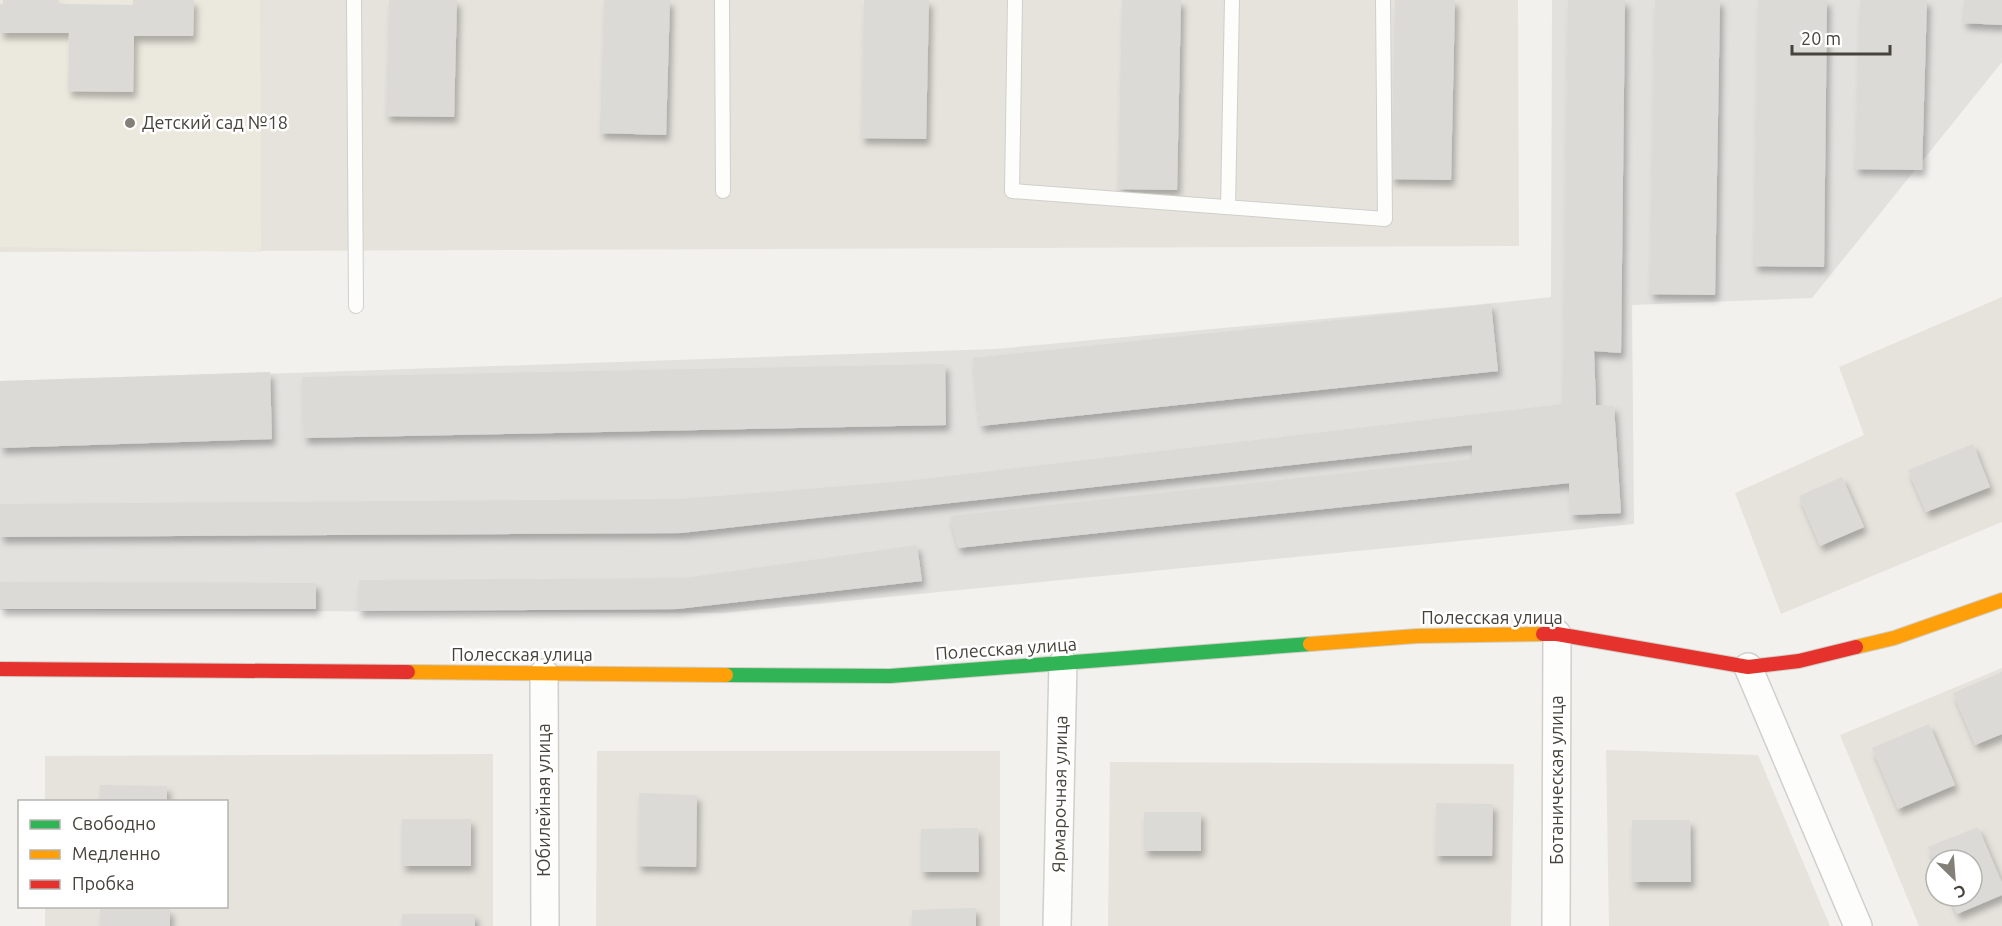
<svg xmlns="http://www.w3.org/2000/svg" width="2002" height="926" font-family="Ubuntu,sans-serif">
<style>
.residential{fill:#e5e3dc;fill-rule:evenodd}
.industrial{fill:#e3e1de}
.education{fill:#ebe9de}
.building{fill:#dbdad6;filter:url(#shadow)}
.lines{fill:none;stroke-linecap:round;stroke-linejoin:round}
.lane-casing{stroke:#d0cfcb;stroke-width:16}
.street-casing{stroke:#d0cfcb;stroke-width:30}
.fast-casing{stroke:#d0cec6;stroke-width:16}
.slow-casing{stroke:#d0cec6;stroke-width:16}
.jam-casing{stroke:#d0cec6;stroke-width:16}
.lane{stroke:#fdfdfc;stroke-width:14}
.street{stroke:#fdfdfc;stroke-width:27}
.fast{stroke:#30b455;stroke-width:14}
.slow{stroke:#ff9f0a;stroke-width:14}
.jam{stroke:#e5322d;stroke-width:14}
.poi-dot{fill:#838079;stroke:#fff;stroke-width:2}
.labels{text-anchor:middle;stroke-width:5;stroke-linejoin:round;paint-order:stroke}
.poi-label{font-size:18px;fill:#47433a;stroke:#fff;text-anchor:start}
.street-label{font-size:18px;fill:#47433a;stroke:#fff}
</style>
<defs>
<filter id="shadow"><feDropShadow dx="3.5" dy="6" stdDeviation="3" flood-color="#0004"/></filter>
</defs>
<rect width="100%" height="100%" fill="#f2f1ee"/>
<path class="residential" d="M0,0H1518L1519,246L0,252Z
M2002,297V522L1781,614L1735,493L1864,435L1839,367Z
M2002,668V926H1919L1840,735ZM1936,860H1972V896H1936Z
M1606,750L1758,755L1830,926H1609Z
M597,751H1000V926H596Z
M493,754V926H45V907L226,906V802L45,801V756Z
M1110,762L1514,764L1511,926H1108Z"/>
<path class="industrial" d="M1552,0H2002V62L1812,298L1632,305L1634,524L723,613L0,610V383L995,349L1505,302L1551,297Z"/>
<path class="education" d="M0,0H260L261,252L0,247Z"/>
<path class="building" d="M3,0H59V4L133,5V0H194L193,36H134L133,92L68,91L69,33H0V4H3Z
M389,0H457L454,117L386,116Z
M604,0H670L666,135L600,133Z
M864,0H929L926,139L861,138Z
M1122,0H1181L1177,190L1118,189Z
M1395,0H1455L1451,180L1391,179Z
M1568,0H1625L1621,353L1594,351L1596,405L1614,406L1621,513L1571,515L1569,483L958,548L950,516L1472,459V445L681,533L0,537V504L681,499L906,481L1563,404Z
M1655,0H1720L1715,295L1650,294Z
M1758,0H1827L1824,267L1754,266Z
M1860,0H1927L1922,170L1855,169Z
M1964,0H2002V25L1963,23Z
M1491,304L1498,371L980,426L973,358Z
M945,364L946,425L304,438L302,377Z
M270,372L272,439L0,448V381Z
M1973,444L1990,487L1926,512L1908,470Z
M1842,477L1864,527L1820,546L1799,496Z
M917,545L922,581L677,609L358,611L359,580L684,578Z
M0,582L316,583V609H0Z
M2002,672V734L1975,745L1953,693Z
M1929,724L1955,785L1898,809L1872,748Z
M100,785L167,786V802H100Z
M639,793L697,795L696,867L638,866Z
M1436,803L1493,804L1492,856H1435Z
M1144,812H1201V851H1144Z
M402,819H471V866H402Z
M1632,820H1690L1691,882H1632Z
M1978,827L2002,883V895L1957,914L1949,896H1972V860H1936V865L1928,847Z
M978,828L979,872H921V829Z
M976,908V926H912V910Z
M100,909H170V926H100Z
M402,914H475V926H402Z"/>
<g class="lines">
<defs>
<path id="lane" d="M354,0L356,306
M722,0L723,191
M1015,0L1012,191L1385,219L1383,0
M1228,207L1232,0"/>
<path id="street" d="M1748,667L1858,926
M544,673L545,926
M1057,926L1063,663
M1556,926L1557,634"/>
<path id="fast" d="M726,675L890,676L1310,644"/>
<path id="slow" d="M1310,644L1417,636L1543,634
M1856,647L1894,638L2002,600
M408,672L726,675"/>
<path id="jam" d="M1543,634H1557L1748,667L1799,661L1856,647
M0,669L408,672"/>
</defs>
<use href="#lane" class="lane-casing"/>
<use href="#street" class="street-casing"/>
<use href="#fast" class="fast-casing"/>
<use href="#slow" class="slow-casing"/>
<use href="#jam" class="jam-casing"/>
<use href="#lane" class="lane"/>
<use href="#street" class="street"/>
<use href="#fast" class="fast"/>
<use href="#slow" class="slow"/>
<use href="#jam" class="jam"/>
</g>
<circle class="poi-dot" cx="130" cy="123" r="6"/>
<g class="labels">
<g class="poi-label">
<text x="142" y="129">Детский сад №18</text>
</g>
<g class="street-label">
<text x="1492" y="624">Полесская улица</text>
<text transform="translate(1006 649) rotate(-4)" y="6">Полесская улица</text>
<text x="522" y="661">Полесская улица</text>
<text transform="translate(1557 780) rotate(-90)" y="6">Ботаническая улица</text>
<text transform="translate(1060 794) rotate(-89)" y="6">Ярмарочная улица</text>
<text transform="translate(544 800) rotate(-90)" y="6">Юбилейная улица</text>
</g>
</g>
<rect x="18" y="800" width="210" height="108" fill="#ffffff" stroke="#b5b4b0" stroke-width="1.5"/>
<rect x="30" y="820" width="30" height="9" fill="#30b455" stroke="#b5b4b0" stroke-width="1.5"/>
<text x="72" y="830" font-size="18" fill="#47433a">Свободно</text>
<rect x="30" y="850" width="30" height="9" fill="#ff9f0a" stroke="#b5b4b0" stroke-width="1.5"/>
<text x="72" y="860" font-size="18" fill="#47433a">Медленно</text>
<rect x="30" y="880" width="30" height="9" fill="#e5322d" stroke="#b5b4b0" stroke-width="1.5"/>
<text x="72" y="890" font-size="18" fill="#47433a">Пробка</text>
<g transform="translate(1954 878) rotate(155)"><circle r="28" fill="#ffffff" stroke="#b5b4b0" stroke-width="1.5"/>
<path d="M0-4.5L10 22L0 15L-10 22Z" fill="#838079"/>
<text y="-9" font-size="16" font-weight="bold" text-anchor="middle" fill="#47433a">С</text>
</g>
<path d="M1792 45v9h98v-9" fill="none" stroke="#47433a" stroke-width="3"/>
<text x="1801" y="45" font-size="18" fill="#47433a" stroke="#ffffff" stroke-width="4.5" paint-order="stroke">20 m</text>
</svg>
